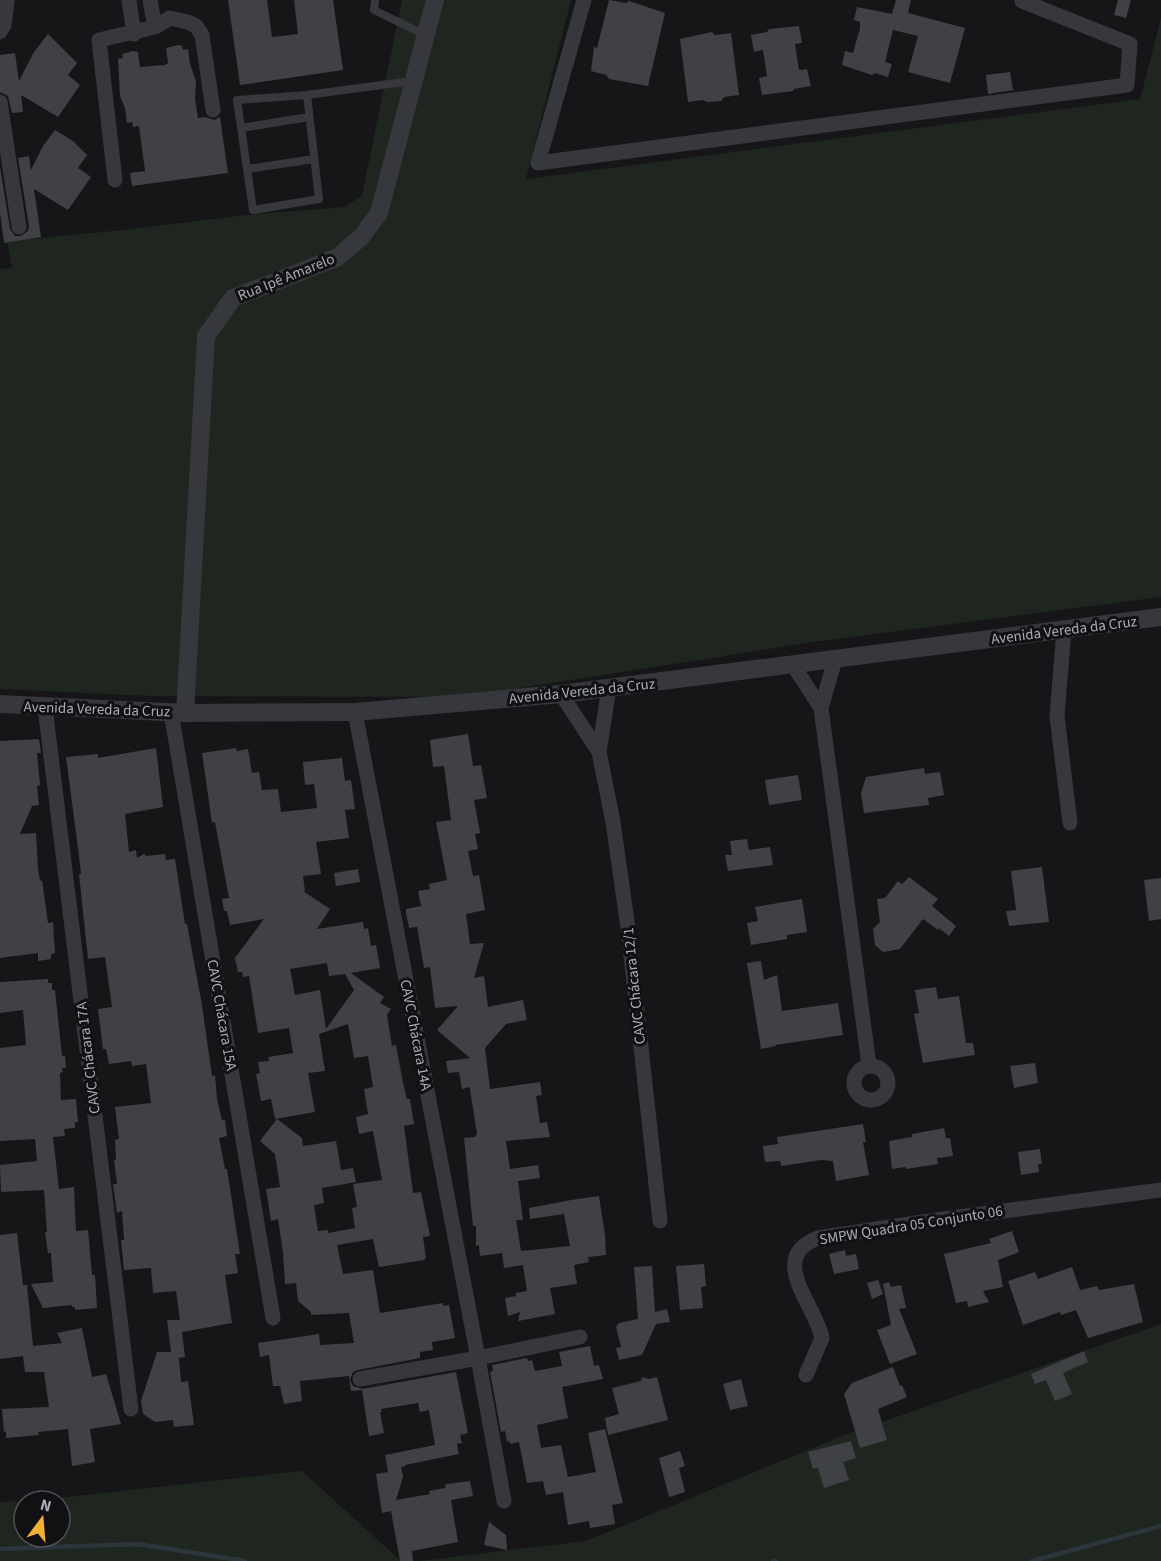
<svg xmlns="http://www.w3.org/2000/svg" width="1161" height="1561" font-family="'Source Sans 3',sans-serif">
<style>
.green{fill:#1e261f}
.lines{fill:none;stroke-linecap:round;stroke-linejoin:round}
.stream{stroke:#2c353c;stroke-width:4.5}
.building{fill:#404145;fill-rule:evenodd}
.service{stroke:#37383d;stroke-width:8}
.minor{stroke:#37383d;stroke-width:15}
.tertiary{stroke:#37383d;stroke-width:18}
.labels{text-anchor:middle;stroke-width:6;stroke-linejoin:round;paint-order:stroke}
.street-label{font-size:15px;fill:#a8adb8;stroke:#111113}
</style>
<rect width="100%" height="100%" fill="#161618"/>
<path class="green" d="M402,0H571L526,179L1140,99L1161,18V597L806,643L464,697L150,696L0,689V269L12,268L7,241L114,231L246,215L345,207L362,195Z
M1161,1324V1561H419L586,1541L842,1436Z
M302,1471L401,1561H0V1502L24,1501V1537H60V1501H31Z"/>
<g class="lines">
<path class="stream" d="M0,1549L138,1544L245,1561
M773,1561H776
M1032,1561L1161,1526"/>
</g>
<path class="building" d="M228,0H267L272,37L298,34L294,0H333L343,70L240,85Z
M609,0L626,3L629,1L665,13L648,86L609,79L606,75L591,71L594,47L597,48Z
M896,0H911L908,13L965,28L950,83L908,72L918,36L893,30L885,62L892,64L888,77L875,73L872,75L842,65L845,51L853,53L860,28V22L854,20L857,7L892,14Z
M1118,0H1131L1126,18L1114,15Z
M799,26L802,43L795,44L799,70L807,69L811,86L794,89L793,91L762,95L759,78L767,76L763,50L754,52L751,35L767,32L769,29Z
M712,32L715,35L731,33L739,95L724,97L721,101L707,102L703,100L688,102L680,39Z
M48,34L77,63L68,75L80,85L58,117L21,95L23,112L12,113L8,96L0,92V55L15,53L19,81L34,52Z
M178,45L182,46L183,50L188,49L190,64L196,81L195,99L198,118L206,117L214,120L220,117L228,173L132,186L130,173L145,171L139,126L133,127L132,122L127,123L125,108L120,96L118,59L123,58L122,54L133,51L138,52L140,67L165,65L168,63L166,48Z
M1010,72L1013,90L988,94L986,75Z
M55,130L73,141L87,155L78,168L91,177L68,210L34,189L41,237L4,243L0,212V167L10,229L15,236H21L28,231L29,226L18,158L29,156L31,170L43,146Z
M468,734L473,766L481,765L487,798L474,800L480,833L475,834L478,849L468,851L473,876L479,875L485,910L466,914L470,944L484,943L474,978L484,976L488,1007L523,1000L527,1020L506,1024L485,1048L490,1089L540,1082L542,1095L536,1096L540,1123L547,1122L550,1137L506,1141L510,1169L538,1165L540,1178L518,1181L523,1220H516L521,1251L570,1246L564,1214L530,1219L529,1208L571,1200L599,1196L605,1235L606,1255L588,1257L589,1262L574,1265L577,1284L550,1288L555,1314L518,1321L520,1312L508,1316L505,1298L516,1296V1293L527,1291L523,1265L504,1268L502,1253L480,1256L479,1245L476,1246V1226H473L464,1138L475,1137L477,1134L470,1089V1087L462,1089L459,1072L448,1073L446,1061L470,1058L437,1030L458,1006L435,1008L430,967L424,968L417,927L409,928L406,913V909L421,906L418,891L430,889L429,884L447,880L436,822L451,820L444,766L433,767L430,740Z
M39,739L41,753H37L40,785L37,786L39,805L32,806L20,834L36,833L38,868L40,881L42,880L48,923L53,922L55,953L51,954V959L38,961V953L0,958V741Z
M156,748L163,807L125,814L129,852L136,850L137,858L144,854L146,856L165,854L166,860L175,859L185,924H187L202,1005L212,1076L215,1075L217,1099L222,1120H225L227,1136L219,1138L225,1169H227L240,1254H235L238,1273L225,1275L232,1323L182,1332L185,1357L179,1358L181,1382L188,1381L194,1425L174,1427L173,1420L155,1422L143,1414L141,1401L157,1352H171L167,1320H180L176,1291L153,1293L151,1268L124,1270L121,1240H124L122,1211L117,1213L113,1184H117L114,1160H116L115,1140L119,1139L115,1107L151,1103L146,1064L132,1066L131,1061L109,1064L106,1049H103L98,1009L112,1007L105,957L88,959L79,874H81L79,856L66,757L98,754V758Z
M236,748L237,751L248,749L252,773L259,772L262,790L278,789L281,812L317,808L314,784L305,785L303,762L342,758L345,781L351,780L355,809L345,810L349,838L316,842L321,874L303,876L305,891H303L330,909L317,929L363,922L364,929L368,928L371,946L376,945L380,968L351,973L384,997L380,1003L391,1009L387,1015L392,1046L396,1045L403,1083L407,1099H410L414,1124L404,1126L413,1193L421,1192L430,1236L423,1237L426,1258L424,1260L379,1267L373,1239L337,1245L343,1274L373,1270L380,1313L443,1303V1306L449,1305L455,1338L432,1342L433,1350L420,1352V1358L358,1370L353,1372L350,1380L353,1386L362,1389L456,1372L468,1433L460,1435L462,1443L457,1444L459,1454L405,1465V1466L401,1467L403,1477L396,1500L430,1494L429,1491L445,1488L446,1484L470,1481L473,1496L451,1500L458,1542L412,1551L413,1561H400L391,1511L382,1513L376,1474L388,1472L385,1455L435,1445L429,1410L420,1412L418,1403L381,1409L382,1412H380L384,1433L369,1436L362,1390L351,1391L349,1376L300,1381L302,1401L284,1404L280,1386H273L269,1355L260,1357L258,1343L319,1334L320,1345L354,1343L349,1313L311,1315V1312L298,1301L296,1283L285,1284L283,1253L278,1219L271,1221L266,1189L280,1187L275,1154L260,1141L277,1119L302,1138L303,1146L336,1141L341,1170L353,1168L356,1182L322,1188L324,1203L314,1205L318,1231L328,1230V1233L355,1228L352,1208L357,1207L353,1184L382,1180L373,1131L359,1134L356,1117L368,1114L364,1089L373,1087L368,1056L354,1058L348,1024L319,1034L325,1071L308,1073L315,1112L275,1119L271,1099L261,1101L256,1074L260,1073L258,1062L269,1061L268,1057L293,1053L289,1028L258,1033L249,976L243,977L242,972H238L235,958L264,919L230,925L227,911H224L222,899L229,898L215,822L212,823L202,753ZM327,963L329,976L345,974L354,990L326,1029L320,990L295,995L290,969Z
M924,768L925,774L940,772L944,795L928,798L929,805L864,813L861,793L866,777Z
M798,775L802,800L769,805L765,780Z
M747,839L749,850L770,847L773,865L728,871L725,855H732L730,841Z
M1042,867L1049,922L1009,926L1006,911L1016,910L1011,871Z
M358,869L360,882L336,886L334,873Z
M909,877L938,899L932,906L956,926L949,936L939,928L938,930L923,919L900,949L883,952L875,945L873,929L880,922L877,899L885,898L898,881L902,884Z
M1161,878V919L1149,921L1144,880Z
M802,899L807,932L787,935V939L751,945L747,923L758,921L755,907Z
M761,961L764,980L777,975L782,1011L838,1003L843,1035L775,1045L776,1046L761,1049L747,963Z
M48,979V983H52V990H55L62,1056H65L66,1068H62L63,1072L60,1073L61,1100L76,1099L78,1122H75V1128L64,1129L65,1136L53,1137L59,1189L74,1187L76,1231L88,1230L92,1275H95L97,1308L75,1310V1307H72V1305L43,1308L31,1284L53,1282L51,1253H48L45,1232H47L44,1190L1,1192L0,1165L37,1161L35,1139L0,1141V1048L26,1045L23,1010L0,1013V982Z
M936,987L938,999L959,996L966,1043H973L975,1055L923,1063L914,1014L919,1013L915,990Z
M1035,1063L1038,1083L1014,1088L1010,1066Z
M863,1124L866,1142H863L869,1175L836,1181L833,1161L821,1160L781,1166L780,1161L765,1162L763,1146L778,1144L777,1137Z
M944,1128L946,1138H950L953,1156L937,1158L938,1164L906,1169L905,1167L892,1169L889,1141L912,1137V1134Z
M1040,1149L1042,1164H1038L1039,1172L1021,1175L1018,1152Z
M1012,1231L1019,1252L998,1260L1003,1287L983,1291L989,1302L968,1307L967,1301L956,1303L944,1254L991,1243L989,1239Z
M17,1233L23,1285H27L33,1346L62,1343L57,1333L82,1328L92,1377L106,1374L121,1424L90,1429L95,1462L72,1466L68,1429L38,1432L39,1435L6,1438V1431L4,1432L2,1409L49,1407L44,1372H25L23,1356L0,1359V1235Z
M845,1250L846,1256L856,1254L859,1269L834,1274L829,1254Z
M704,1264L706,1286L701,1287L703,1308L680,1310L676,1266Z
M652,1266L655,1312L667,1309L670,1322L656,1324L642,1355L619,1360L616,1348L621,1347L616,1327L619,1323L638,1319L634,1267Z
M1072,1267L1080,1290L1097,1286L1099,1290L1134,1284L1143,1322L1088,1338L1076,1310L1061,1315L1060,1312L1023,1325L1008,1281L1035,1272L1038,1279Z
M878,1280L883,1294L872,1299L867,1283Z
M889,1282L891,1287L901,1285L906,1308L899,1309L917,1354L890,1364L877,1330L891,1325L883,1284Z
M590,1346L594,1366L599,1365L603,1379L562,1387L568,1418L537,1425L541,1448L561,1445L568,1477L596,1472L588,1433L605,1429L623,1503L612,1505L615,1524L590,1528L589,1521L568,1525L563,1492L546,1495L543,1481L527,1483L519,1442L510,1444V1441L507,1442L505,1431L501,1432L490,1372L493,1371L492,1365L527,1358L528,1361L532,1360L535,1371L562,1366L559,1352Z
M1084,1351L1088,1362L1063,1373L1072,1394L1055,1401L1046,1380L1035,1384L1031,1374Z
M893,1367L900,1386L902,1385L907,1397L878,1409L887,1440L860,1448L844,1394L852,1383Z
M642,1377L649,1379L657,1377L668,1420L608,1435L605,1418L619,1414L612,1388L641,1381Z
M741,1379L748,1406L730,1410L723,1384Z
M851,1441L856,1458L843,1462L849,1480L824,1488L818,1468L813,1469L808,1452Z
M680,1451L685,1466L679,1468L685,1492L669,1497L659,1458Z
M489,1522L506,1535L507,1550L484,1545Z"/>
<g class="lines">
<path class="service" d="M375,0L374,10L425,35
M307,95L319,199L253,210L237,100L307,95L412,81
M241,128L309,117
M247,169L314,159"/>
<path class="minor" d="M129,0L134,34
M150,0L155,27
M584,0L538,163L1127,85L1130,44L1022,1
M0,32L4,25L7,2
M0,102L19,227
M115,180L99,40L155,27L170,18L188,22L196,26L202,35L213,110
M1064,630L1057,716L1070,823
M835,660L821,708L869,1065
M793,665L821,708
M609,688L599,752L613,822L628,928L660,1221
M561,694L599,752
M45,707L131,1409
M171,712L273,1318
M355,712L478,1358L504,1501
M854 1083a17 17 0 1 1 34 0a17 17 0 1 1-34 0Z
M806,1375L822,1338C816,1305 766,1258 818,1238L929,1221L1161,1190
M360,1379L478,1358L580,1337"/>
<path class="tertiary" d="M0,704L185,713L355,712L561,694L1161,617
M185,713L206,336L233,298L338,257L362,236L379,213L435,0"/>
</g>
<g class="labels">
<g class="street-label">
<text transform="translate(286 277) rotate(-22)" y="5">Rua Ipê Amarelo</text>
<text transform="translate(1064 630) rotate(-7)" y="5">Avenida Vereda da Cruz</text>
<text transform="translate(582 691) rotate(-6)" y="5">Avenida Vereda da Cruz</text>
<text transform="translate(97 709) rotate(2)" y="5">Avenida Vereda da Cruz</text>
<text transform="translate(634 986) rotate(-96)" y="5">CAVC Chácara 12/1</text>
<text transform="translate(222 1015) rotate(80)" y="5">CAVC Chácara 15A</text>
<text transform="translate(416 1035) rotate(79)" y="5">CAVC Chácara 14A</text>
<text transform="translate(88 1058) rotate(-97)" y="5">CAVC Chácara 17A</text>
<text transform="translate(911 1225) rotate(-9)" y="5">SMPW Quadra 05 Conjunto 06</text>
</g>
</g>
<g transform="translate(42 1519) rotate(16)"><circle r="28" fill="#111113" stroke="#4d4f55" stroke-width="1.5"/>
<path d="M0-4.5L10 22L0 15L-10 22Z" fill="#f2b134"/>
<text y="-9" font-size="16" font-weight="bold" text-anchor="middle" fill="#a8adb8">N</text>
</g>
</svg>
